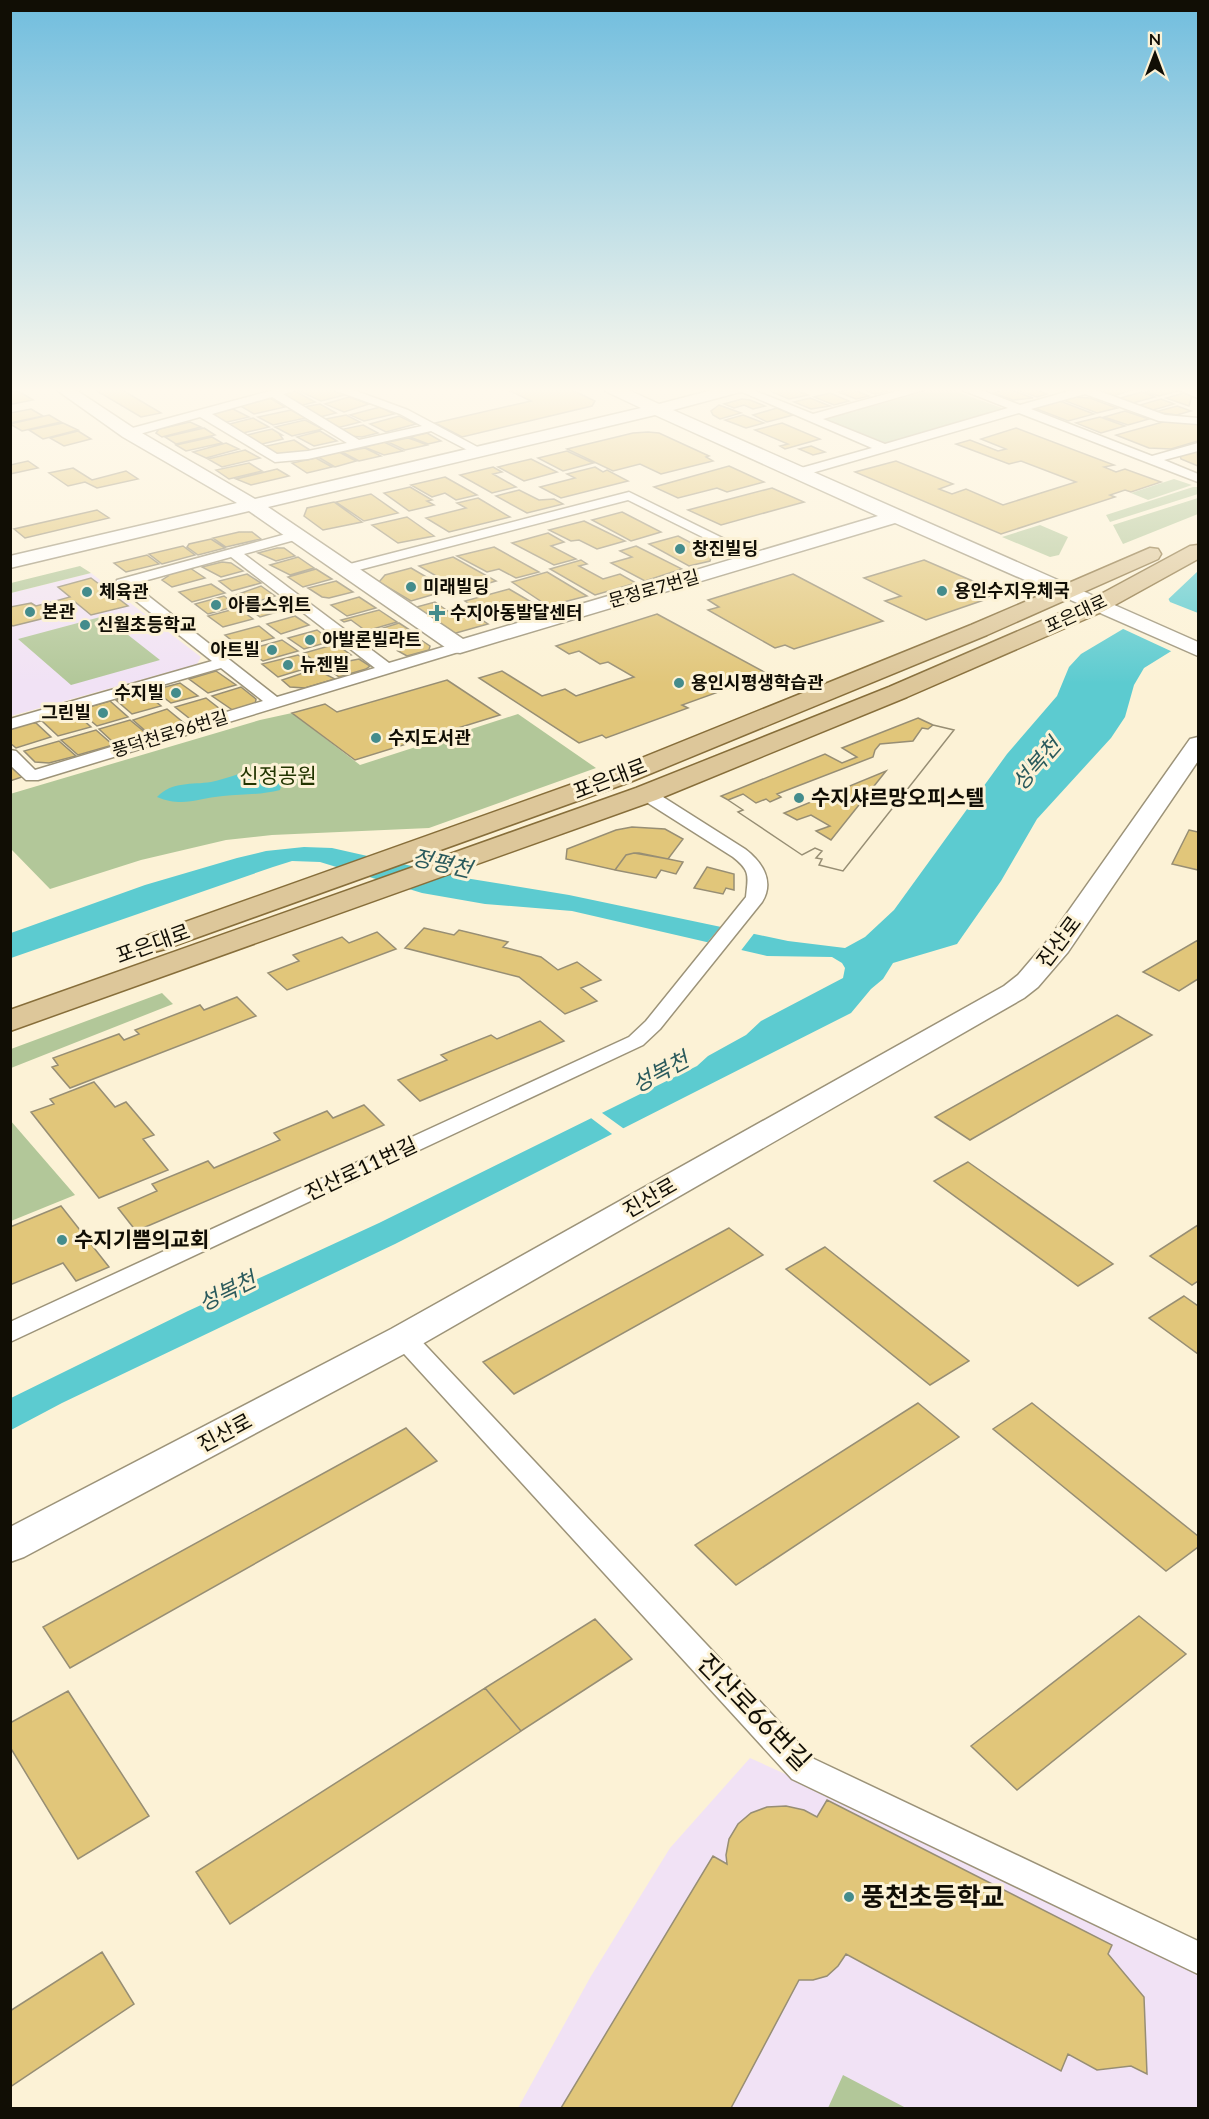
<svg xmlns="http://www.w3.org/2000/svg" width="1209" height="2119" font-family="Lato,'Noto Sans KR',sans-serif">
<style>
.education{fill:#f1e2f5}
.green{fill:#b2c799}
.water{fill:#5ccbd0}
.pier{fill:#fcf2d6}
.building{fill:#e1c67a;stroke:#978e74;stroke-width:1.5;fill-rule:evenodd}
.lines{fill:none;stroke-linecap:round;stroke-linejoin:round}
.street-casing{stroke:#9c9379;stroke-width:3}
.secondary-casing{stroke:#9c9379;stroke-width:3}
.primary-casing{stroke:#876e3a;stroke-width:3}
.street{fill:#fff;fill-rule:evenodd}
.secondary{fill:#fff;fill-rule:evenodd}
.primary{fill:#ddc79a;fill-rule:evenodd}
.poi-dot{fill:#448c8c;stroke:#fcf2d6;stroke-width:2}
.labels{text-anchor:middle;stroke-width:6;stroke-linejoin:round;paint-order:stroke}
.far-poi-label{font-size:18px;font-weight:bold;fill:#110e05;stroke:#fcf2d6;text-anchor:start}
.far-street-label{font-size:18px;fill:#110e05;stroke:#fcf2d6}
.park-label{font-size:21px;fill:#213400;stroke:#fcf2d6}
.street-label{font-size:21px;fill:#110e05;stroke:#fcf2d6}
.poi-label{font-size:21px;font-weight:bold;fill:#110e05;stroke:#fcf2d6;text-anchor:start}
.water-label{font-size:22px;font-style:italic;fill:#2a5a5c;stroke:#fcf2d6}
.near-street-label{font-size:26px;fill:#110e05;stroke:#fcf2d6}
.near-poi-label{font-size:26px;font-weight:bold;fill:#110e05;stroke:#fcf2d6;text-anchor:start}
</style>
<rect width="100%" height="100%" fill="#fcf2d6"/>
<path class="education" d="M91,573L201,657L197,664L11,716V593Z
M750,1758L1166,1947L1198,1965V2108H518L591,1976L670,1848Z"/>
<path class="green" d="M939,388H946L1005,409L886,443L825,419Z
M1174,479L1192,485L1148,500L1131,493Z
M1193,487H1198V494L1110,522L1106,515Z
M1198,498V514L1123,544L1113,525Z
M1040,525L1068,537L1059,555L1050,557L1002,537Z
M80,566L91,573L11,593V583Z
M104,616L160,660L71,685L18,639Z
M292,713L360,765L518,714L596,768L429,828L272,835L226,840L141,860L50,889L11,849L10,794L260,720Z
M162,993L173,1004L11,1068V1049Z
M10,1120L75,1195L11,1221H10Z
M843,2075L906,2108H828Z"/>
<path class="water" d="M1198,571V630L1194,637L1144,668L1134,685L1125,717L1111,738L1037,819L1001,881L957,944L893,963L883,979L871,989L851,1013L395,1244L62,1403L11,1430V1398L188,1311L379,1223L697,1066L708,1056L746,1035L761,1021L843,978L845,968L842,963L832,957L767,956L572,911L485,904L422,893L320,862L292,861L273,867L11,958V933L145,885L237,858L266,851L304,847L332,848L465,878L569,895L788,941L845,948L865,937L894,910L1007,754L1057,696L1069,667L1081,654L1160,607Z
M253,771L274,777L281,786L280,790C261,795 242,794 223,796C197,798 184,808 157,797C172,781 192,785 211,782C226,779 238,773 253,771Z"/>
<path class="pier" d="M1167,596L1170,602L1198,613V636L1175,653L1119,627L1158,605Z
M723,924L756,931L739,953L705,945Z
M598,1110L627,1131L616,1137L587,1115Z"/>
<path class="building" d="M92,388H119L161,413L141,417Z
M305,388H328L344,395L321,401L297,390Z
M504,388H568L595,401L592,406L462,437L435,423L531,401Z
M777,388H792L808,395L789,399L772,392L771,389Z
M860,388H880L887,391L875,394Z
M1023,388H1031L1047,394L1037,397L1017,390Z
M1107,388H1124L1131,390L1113,396L1103,392V389Z
M1159,388H1169L1178,391L1159,396L1145,392Z
M851,389L869,396L856,399L838,392Z
M1008,389L1033,398L1013,400L993,393Z
M10,391L20,392L33,400L13,404L10,403Z
M295,391L315,402L299,406L278,395Z
M1142,392L1155,397L1133,403L1120,398Z
M830,393L849,401L834,405L814,397Z
M1184,393L1192,396L1189,406L1166,398Z
M349,397L369,404L344,412L325,404Z
M1075,397L1090,398L1117,408L1097,413L1063,400Z
M270,398L285,407L254,414L239,405Z
M810,398L830,406L811,409L794,402Z
M742,399L750,400L765,406L753,409L744,405L734,408L724,404Z
M1161,399L1174,404L1153,410L1140,405Z
M1060,401L1094,414L1068,421L1034,408Z
M320,404L336,413L320,417L304,407Z
M719,405L741,413L720,419L713,415L711,411Z
M1177,406L1191,411L1177,415L1155,412Z
M380,407L394,414L364,421L350,415Z
M777,408L793,415L767,422L753,415Z
M31,409L43,416L10,423V413Z
M233,409L249,417L223,423L213,416L215,413Z
M291,410L306,418L273,425L258,417Z
M1125,411L1149,419L1128,425L1104,417Z
M49,415L61,422L22,431L10,424Z
M346,415L360,422L337,428L326,419Z
M743,415L764,423L746,428L725,420Z
M399,416L416,424L386,432L370,424Z
M1100,417L1125,426L1101,433L1076,423Z
M253,418L269,427L243,433L226,425Z
M305,420L323,429L292,436L275,427Z
M1170,420L1198,423V441L1171,449L1149,448L1116,435Z
M190,422L201,427L162,437L156,433L159,429Z
M63,423L78,430L43,439L29,430Z
M782,423L820,439L785,449L780,446L788,444L755,430Z
M363,425L378,433L362,437L348,436L339,430Z
M204,428L215,435L176,444L165,437Z
M1016,428L1114,465L1104,467L1116,472L1125,469L1161,482L1131,492L1125,490L1110,495L1115,497L1001,534L855,472L896,461L953,484L939,489L952,494L966,489L1003,505L1076,482L1021,461L1009,464L956,444L970,440L998,451L1006,449L981,439Z
M272,429L282,435H280L283,439L258,445L243,436Z
M78,431L91,439L64,446L50,438Z
M320,431L337,441L314,446L297,437Z
M648,432L659,433L709,456L706,457L713,461L661,474L640,464L613,471L567,449L633,433Z
M427,433L441,441L428,444L410,437Z
M212,437L222,443L186,451L176,445Z
M408,438L417,441L427,445L405,450L388,442Z
M294,440L310,450L287,455L274,454L262,447Z
M384,442L403,451L384,455L364,447Z
M226,443L239,449L206,458L193,452Z
M811,446L825,452L813,455L799,449Z
M365,448L381,456L359,461L342,452Z
M245,450L260,458L222,467L208,459Z
M1197,450L1198,466L1181,459L1180,455Z
M567,451L593,463L563,471L538,458Z
M339,452L356,461L335,467L318,457Z
M316,458L332,467L307,473L292,463Z
M531,459L557,472L524,481L498,467Z
M28,461L38,468L10,474V465Z
M249,463L262,471L229,479L216,470Z
M729,466L764,482L727,492L717,488L678,498L654,487Z
M493,467L502,472L493,474L516,487L492,493L460,475Z
M595,467L603,472L607,470L628,481L561,498L540,487L575,478L567,474Z
M73,468L92,480L126,471L138,479L97,488L85,482L68,486L49,473Z
M277,469L289,476L251,485L236,479Z
M445,477L477,495L456,500L445,493L432,497L411,485Z
M410,487L432,500L427,501L434,505L409,511L384,493Z
M772,488L804,502L721,525L688,510Z
M519,490L539,500L554,499L563,504L527,513L496,496Z
M371,494L398,513L364,521L336,502Z
M478,498L510,517L449,532L426,518L466,508L457,503Z
M334,502L362,522L323,530L304,516L307,508Z
M97,510L109,518L25,538L14,529Z
M622,512L661,532L631,541L592,520Z
M407,517L434,536L398,543L372,525Z
M584,521L625,541L597,549L579,540L571,541L549,530Z
M239,532H252L261,539L226,547L213,538Z
M548,533L564,542L551,546L576,559L554,565L512,543Z
M678,536L712,554L710,561L689,566L649,544Z
M211,539L225,548L198,555L187,547L189,544Z
M183,546L195,555L162,564L149,554Z
M636,546L682,569L645,581L611,563L632,557L620,551Z
M494,547L539,572L516,578L499,569L487,572L457,556Z
M277,548H284L295,556L276,561L258,553Z
M147,555L159,564L126,572L114,563Z
M298,557L314,568L290,575L270,565Z
M453,557L496,581L462,591L419,566Z
M581,560L587,564L579,566L603,579L620,574L636,583L595,595L550,569Z
M924,560L982,585L993,593L984,600L926,620L885,601L901,596L864,578Z
M222,562L231,563L243,571L221,577L202,567Z
M190,568L205,578L172,587L162,580L168,576L166,575Z
M411,568L430,579L424,581L442,592L411,601L379,582L385,575Z
M316,569L332,579L303,587L288,577Z
M547,572L587,596L548,606L512,582Z
M247,574L261,583L232,591L219,581Z
M793,574L883,621L794,649L785,645L775,648L708,610L719,607L708,600Z
M91,578L128,606L91,615L74,601L53,607L48,603L70,597L58,587Z
M336,581L353,592L329,598L322,597L308,588Z
M211,584L225,593L192,602L179,592Z
M261,586L275,596L245,605L233,596Z
M509,589L540,607L496,620L484,613L478,615L466,607L471,605L465,601Z
M224,596L237,606L208,614L195,604Z
M359,597L376,608L347,616L331,605Z
M279,600L291,608L260,617L248,608Z
M435,602L452,614L460,611L469,618L476,616L488,624L456,633L442,631L409,609Z
M31,603L36,606L48,603L53,607L45,609L53,616L13,626L10,624V607Z
M238,608L253,619L223,627L208,616Z
M379,610L397,622L366,631L351,620L344,622L341,620Z
M657,614L768,674L682,705L688,708L606,738L602,735L579,743L479,678L502,671L542,696L565,689L576,696L634,677L608,662L600,664L579,651L569,654L556,646Z
M295,616L309,625L281,634L267,624Z
M399,623L416,634L396,640L393,638L386,639L381,635L373,638L367,633Z
M259,626L274,638L240,647L225,635Z
M317,630L332,641L304,649L288,638Z
M415,636L430,646L429,650L407,656L398,651L402,650L394,644L399,643L397,641Z
M282,640L298,651L263,661L247,650Z
M336,644L351,655L318,664L304,653Z
M298,655L314,666L278,677L262,664Z
M359,659L370,666L366,669L339,677L323,666Z
M315,669L335,679L305,688L290,687L282,680Z
M216,671L236,685L208,693L189,679Z
M447,680L500,715L355,760L292,713L325,704L337,712Z
M180,683L198,696L171,703L154,690Z
M241,687L256,699L255,705L234,711L212,696Z
M144,692L161,706L132,714L116,700Z
M206,698L225,713L194,722L175,707Z
M110,701L128,717L97,726L78,710Z
M167,709L184,723L149,734L133,720Z
M73,711L91,727L58,736L41,720Z
M918,718L933,725L928,729L922,728L913,741L880,744L875,750L873,757L777,794L781,797L770,802L766,799L756,803L743,794L728,800L721,796L825,754L842,763L857,757L842,748Z
M130,720L147,734L115,744L99,729Z
M29,723H36L51,737L16,748L10,743V728Z
M933,725L954,730L843,871L819,865L822,859L816,858L822,851L815,848L802,855L738,812L743,810L728,800L743,794L756,803L766,799L770,802L781,797L777,794L873,757L875,750L880,744L913,741L922,728L928,729ZM886,771L831,840L816,831L830,826L811,815L797,820L784,813Z
M933,725L954,730L843,871L819,865L822,859L816,858L822,851L815,848L802,855L738,812L743,810L728,800L743,794L756,803L766,799L770,802L781,797L777,794L873,757L875,750L880,744L913,741L922,728L928,729ZM886,771L831,840L816,831L830,826L811,815L797,820L784,813Z
M96,730L113,745L78,755L61,740Z
M59,741L76,756L49,763L35,762L24,751Z
M10,766L22,777L10,781Z
M886,771L831,840L816,831L830,826L811,815L797,820L784,813Z
M632,827L665,829L683,839L668,859L634,853L626,855L615,870L566,859L567,849L616,830Z
M1189,830L1198,832V870L1172,864Z
M634,853H639L683,862L676,874L661,870L656,878L615,870L626,855Z
M707,867L734,874V890L726,888L723,894L694,888Z
M424,928L454,935L459,930L508,942L503,947L541,957L558,970L577,962L601,980L581,988L597,1001L565,1014L519,977L405,948Z
M377,932L396,949L287,990L268,973L299,961L293,955L342,937L349,943Z
M1198,940V979L1179,991L1143,972Z
M237,997L256,1016L70,1088L52,1067L58,1065L53,1058L119,1034L124,1040L139,1034L135,1030L200,1005L204,1010Z
M1117,1015L1152,1035L970,1140L935,1117Z
M540,1021L564,1041L420,1101L398,1080L447,1060L441,1055L491,1035L497,1039Z
M94,1082L115,1107L126,1102L154,1135L143,1139L168,1170L99,1198L31,1112L54,1104L50,1099Z
M364,1105L384,1125L136,1231L118,1208L157,1191L152,1184L208,1161L214,1168L280,1140L274,1133L327,1111L333,1118Z
M968,1162L1113,1264L1078,1286L934,1181Z
M61,1206L109,1267L76,1281L63,1263L10,1285V1227Z
M1198,1225V1281L1192,1285L1150,1256Z
M729,1228L763,1255L514,1394L483,1362Z
M825,1247L969,1361L930,1385L786,1269Z
M1184,1296L1198,1306V1354L1149,1318Z
M918,1403L959,1437L736,1585L695,1545Z
M1032,1403L1198,1536V1547L1166,1571L993,1429Z
M406,1428L437,1461L70,1668L43,1627Z
M1139,1616L1186,1654L1017,1790L971,1746Z
M595,1619L632,1659L521,1731L485,1688Z
M485,1688L521,1731L230,1924L196,1872Z
M68,1691L149,1816L78,1859L10,1747V1723Z
M827,1800L1112,1945L1108,1954L1144,1997L1147,2074L1131,2066L1097,2070L1068,2054L1061,2071L846,1954L838,1966L827,1976L813,1980H799L731,2108H561L713,1856L727,1864L726,1855L729,1839L738,1824L751,1813L767,1807L786,1806L804,1810L817,1817Z
M102,1952L134,2004L10,2087V2011Z"/>
<g class="lines">
<defs>
<path id="street" d="M281,388H299L297,390L283,394L359,440L422,426L400,414L334,390L332,388H348L408,410L485,451L483,454H475L431,431L308,459L275,462L200,417L129,437L123,433L125,430ZM272,397L347,443L308,451L277,454L212,414Z
M733,388H748L813,414L908,388H926L924,390L823,419L885,444L1008,408L962,390L960,388H976L1020,405L1080,388H1098L1096,390L1165,415L1198,418V424L1159,421L1085,394L1031,409L1152,456L1198,443V451L1164,460L1198,474V482L1019,413L798,477L792,473L794,470L872,448Z
M1174,388H1190L1198,391V398Z
M629,492L765,559L758,563L753,562L628,500L347,573L340,569L342,566Z
M297,531L302,532L304,535L302,538L244,554L389,663L460,642L465,644L468,647L465,650L38,780H26L10,765V750L16,751L35,770L263,701L221,668L10,729V719L212,661L117,586L115,583L117,580ZM231,557L375,668L277,697L133,584Z
M646,789L652,790L745,849C762,862 775,881 762,902L660,1029L643,1045L10,1342V1322L629,1037L646,1021L746,897C748,876 751,871 733,857L640,798L637,794L640,790Z
M404,1329L413,1332L814,1759L1198,1941V1974L792,1779L395,1344L392,1338L395,1332Z"/>
<path id="secondary" d="M54,388H73L135,429L255,499L641,408L605,391L603,388H624L659,404L720,388H746L744,391L673,410L1198,642V656L895,523L460,653L452,652L249,511L10,568V556L237,503L123,437ZM655,415L878,516L463,639L268,507Z
M1198,737V761L1068,952L1038,987L1024,998L417,1347L24,1557L10,1562V1527L391,1329L1004,986L1018,975L1048,940L1190,739Z"/>
<path id="primary" d="M1198,545V559L1104,611L907,697L656,800L10,1031V1010L636,788L889,687L1088,601L1190,546Z
M1150,548L1158,549L1161,554L1158,559L987,635L630,782L165,949L154,952L143,949L139,943L143,937L612,770L971,625Z"/>
</defs>
<use href="#street" class="street-casing"/>
<use href="#secondary" class="secondary-casing"/>
<use href="#primary" class="primary-casing"/>
<use href="#street" class="street"/>
<use href="#secondary" class="secondary"/>
<use href="#primary" class="primary"/>
</g>
<linearGradient id="sky" x2="0" y2="1"><stop stop-color="#70bdde"/><stop offset="0.57" stop-color="#fef9ed"/><stop offset="1" stop-color="#fef9ed" stop-opacity="0"/></linearGradient>
<rect width="1209" height="684" fill="url(#sky)"/>
<g class="poi-dot">
<circle cx="680" cy="549" r="6"/>
<circle cx="411" cy="587" r="6"/>
<circle cx="942" cy="591" r="6"/>
<circle cx="87" cy="592" r="6"/>
<circle cx="216" cy="605" r="6"/>
<circle cx="30" cy="612" r="6"/>
<path d="M434 604h6v6h6v6h-6v6h-6v-6h-6v-6h6z"/>
<circle cx="85" cy="625" r="6"/>
<circle cx="310" cy="640" r="6"/>
<circle cx="272" cy="650" r="6"/>
<circle cx="288" cy="665" r="6"/>
<circle cx="679" cy="683" r="6"/>
<circle cx="176" cy="693" r="6"/>
<circle cx="103" cy="713" r="6"/>
<circle cx="376" cy="738" r="6"/>
<circle cx="799" cy="798" r="6"/>
<circle cx="62" cy="1240" r="6"/>
<circle cx="849" cy="1897" r="6"/>
</g>
<g class="labels">
<g class="far-poi-label">
<text x="692" y="555">창진빌딩</text>
<text x="423" y="593">미래빌딩</text>
<text x="954" y="597">용인수지우체국</text>
<text x="99" y="598">체육관</text>
<text x="228" y="611">아름스위트</text>
<text x="42" y="618">본관</text>
<text x="450" y="619">수지아동발달센터</text>
<text x="97" y="631">신월초등학교</text>
<text x="322" y="646">아발론빌라트</text>
<text x="260" y="656" text-anchor="end">아트빌</text>
<text x="300" y="671">뉴젠빌</text>
<text x="691" y="689">용인시평생학습관</text>
<text x="164" y="699" text-anchor="end">수지빌</text>
<text x="91" y="719" text-anchor="end">그린빌</text>
<text x="388" y="744">수지도서관</text>
</g>
<g class="far-street-label">
<text transform="translate(654 589) rotate(-16)" y="6">문정로7번길</text>
<text transform="translate(1076 614) rotate(-25)" y="6">포은대로</text>
<text transform="translate(170 734) rotate(-17)" y="6">풍덕천로96번길</text>
</g>
<g class="park-label">
<text x="278" y="783">신정공원</text>
</g>
<g class="street-label">
<text transform="translate(610 779) rotate(-21)" y="7">포은대로</text>
<text transform="translate(1059 942) rotate(-53)" y="7">진산로</text>
<text transform="translate(153 944) rotate(-20)" y="7">포은대로</text>
<text transform="translate(361 1169) rotate(-25)" y="7">진산로11번길</text>
<text transform="translate(650 1198) rotate(-30)" y="7">진산로</text>
<text transform="translate(225 1433) rotate(-28)" y="7">진산로</text>
</g>
<g class="poi-label">
<text x="811" y="805">수지샤르망오피스텔</text>
<text x="74" y="1247">수지기쁨의교회</text>
</g>
<g class="water-label">
<text transform="translate(1036 764) rotate(-49)" y="8">성복천</text>
<text transform="translate(442 863) rotate(13)" y="8">정평천</text>
<text transform="translate(660 1072) rotate(-28)" y="8">성복천</text>
<text transform="translate(227 1291) rotate(-26)" y="8">성복천</text>
</g>
<g class="near-street-label">
<text transform="translate(754 1712) rotate(46)" y="9">진산로66번길</text>
</g>
<g class="near-poi-label">
<text x="861" y="1906">풍천초등학교</text>
</g>
</g>
<rect width="1209" height="2119" fill="none" stroke="#110e05" stroke-width="24"/>
<g transform="translate(1155 54)" stroke="#fcf2d6" stroke-width="4.5" paint-order="stroke">
<path d="M0-4.5L10 22L0 15L-10 22Z" fill="#110e05"/>
<text y="-9" font-size="16" font-weight="bold" text-anchor="middle" fill="#110e05">N</text>
</g>
</svg>
